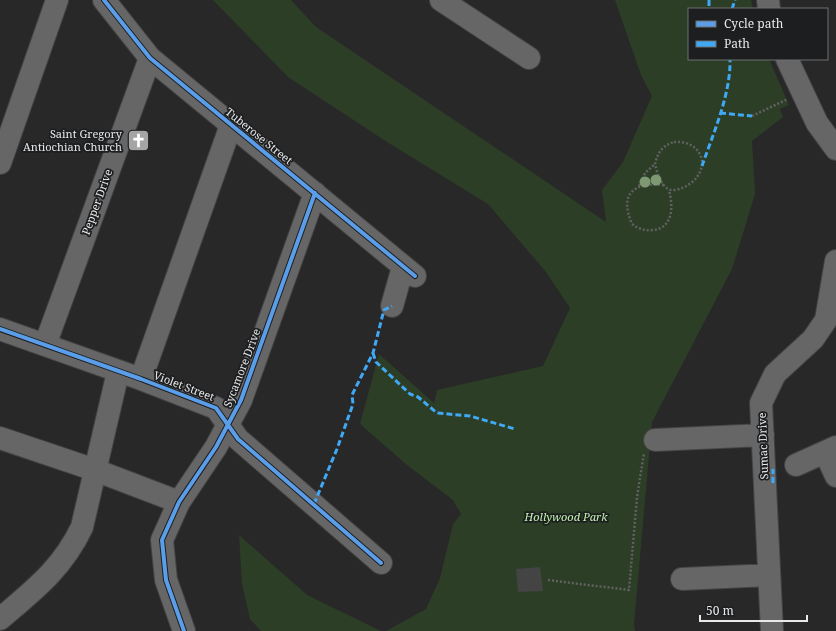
<svg xmlns="http://www.w3.org/2000/svg" width="836" height="631" font-family="'Noto Serif',serif">
<style>
.green{fill:#2c3e26}
.building{fill:#444445}
.lines{fill:none;stroke-linecap:round;stroke-linejoin:round}
.minor-casing{stroke:#444445;stroke-width:24}
.path{stroke:#616162;stroke-width:2.5;stroke-dasharray:2 2;stroke-linecap:butt}
.minor{stroke:#666667;stroke-width:22}
.quiet{stroke:#3fa9f5;stroke-width:3;stroke-dasharray:6 3;stroke-linecap:butt}
.cycleway-casing{stroke:#1d1e20;stroke-width:6}
.cycleway{stroke:#5a9eea;stroke-width:4}
.tree{fill:#7d9873}
.labels{text-anchor:middle;stroke-width:3.5;stroke-linejoin:round;paint-order:stroke}
.poi-label{font-size:11px;fill:#e8e9ea;stroke:#1d1e20;text-anchor:end}
.street-label{font-size:11px;fill:#e8e9ea;stroke:#1d1e20}
.park-label{font-size:11px;font-style:italic;fill:#c2f4af;stroke:#1d1e20}
</style>
<rect width="100%" height="100%" fill="#282829"/>
<path class="green" d="M213,0H291L316,27L606,222L602,190L623,162L652,96L641,75L615,0H751L753,9H689V59H769L789,105L780,109L783,117L752,141L755,194L732,269L652,422L634,624L635,631H386L426,609L440,578L453,524L461,514L453,500L407,465L360,424L379,354L434,403L437,390L543,366L570,308L546,272L488,204L387,142L288,77Z
M239,535L307,595L381,631H261L250,619L242,584Z"/>
<path class="building" d="M540,567L543,591L518,592L516,569Z"/>
<g class="lines">
<defs>
<path id="minor" d="M104,0L150,58L415,276
M441,0L529,58
M768,0L769,9
M787,59L817,123L836,149
M0,163L57,0
M392,306L403,267
M0,329L141,379L216,408L238,439L381,563
M45,345L150,58
M141,379L231,125
M0,438L95,470L179,502
M655,440L763,435
M825,452L836,476
M796,465L836,447
M682,579L769,575
M0,619C34,590 62,569 82,527L118,372
M184,631L166,580L162,540L179,502L216,447L241,400L315,193
M772,631L761,403L775,374L813,339L826,320L836,261"/>
</defs>
<use href="#minor" class="minor-casing"/>
<path class="path" d="M752,116L788,99
M674,142C707,140 712,176 682,188C678,190 672,191 668,189C660,184 657,172 655,164C658,152 662,146 674,142Z
M664,185C633,182 619,194 632,224C639,229 645,231 653,230C674,228 673,205 669,190
M639,186L645,173L655,164
M548,580L629,590L637,497L644,453"/>
<use href="#minor" class="minor"/>
<path class="quiet" d="M709,0V9
M732,9L735,0
M720,113L752,116
M702,166C713,134 731,94 730,59
M373,353L376,362L410,394L418,397L437,413L470,416L515,429
M773,483V469
M314,504L337,449L353,404L352,395L373,353L384,310L392,306"/>
<defs>
<path id="cycleway" d="M104,0L150,58L415,276
M0,329L141,379L216,408L238,439L381,563
M184,631L166,580L162,540L179,502L216,447L241,400L315,193"/>
</defs>
<use href="#cycleway" class="cycleway-casing"/>
<use href="#cycleway" class="cycleway"/>
</g>
<g class="tree">
<circle cx="656" cy="180" r="5.5"/>
<circle cx="645" cy="182" r="5.5"/>
</g>
<defs>
<symbol id="church-square" viewBox="-11 -11 22 22"><rect x="-9" y="-9" width="18" height="18" rx="4" fill="#a5a5a6" stroke="#1d1e20"/><path d="M-1.2-6h2.4v3.5h3.3v2.4h-3.3V6h-2.4V-.1h-3.3v-2.4h3.3Z" fill="#fff"/></symbol>
</defs>
<g fill-rule="evenodd">
<use href="#church-square" x="126" y="128" width="25" height="25"/>
</g>
<g class="labels">
<g class="poi-label">
<text x="122" y="138">Saint Gregory<tspan x="122" dy="13">Antiochian Church</tspan></text>
</g>
<g class="street-label">
<text transform="translate(259 136) rotate(39)" y="4">Tuberose Street</text>
<text transform="translate(97 202) rotate(-70)" y="4">Pepper Drive</text>
<text transform="translate(242 368) rotate(-69)" y="4">Sycamore Drive</text>
<text transform="translate(184 386) rotate(21)" y="4">Violet Street</text>
<text transform="translate(763 446) rotate(-92)" y="4">Sumac Drive</text>
</g>
<g class="park-label">
<text x="566" y="521">Hollywood Park</text>
</g>
</g>
<rect x="688" y="8" width="140" height="52" fill="#1d1e20" stroke="#6e6f71"/>
<rect x="696" y="21" width="20" height="6" fill="#5a9eea" stroke="#6e6f71"/>
<text x="724" y="28" font-size="12" fill="#e8e9ea">Cycle path</text>
<rect x="696" y="41" width="20" height="6" fill="#3fa9f5" stroke="#6e6f71"/>
<text x="724" y="48" font-size="12" fill="#e8e9ea">Path</text>
<path d="M700 615v6h107v-6" fill="none" stroke="#e8e9ea" stroke-width="2"/>
<text x="706" y="615" font-size="12" fill="#e8e9ea" stroke="#1d1e20" stroke-width="3" paint-order="stroke">50 m</text>
</svg>
